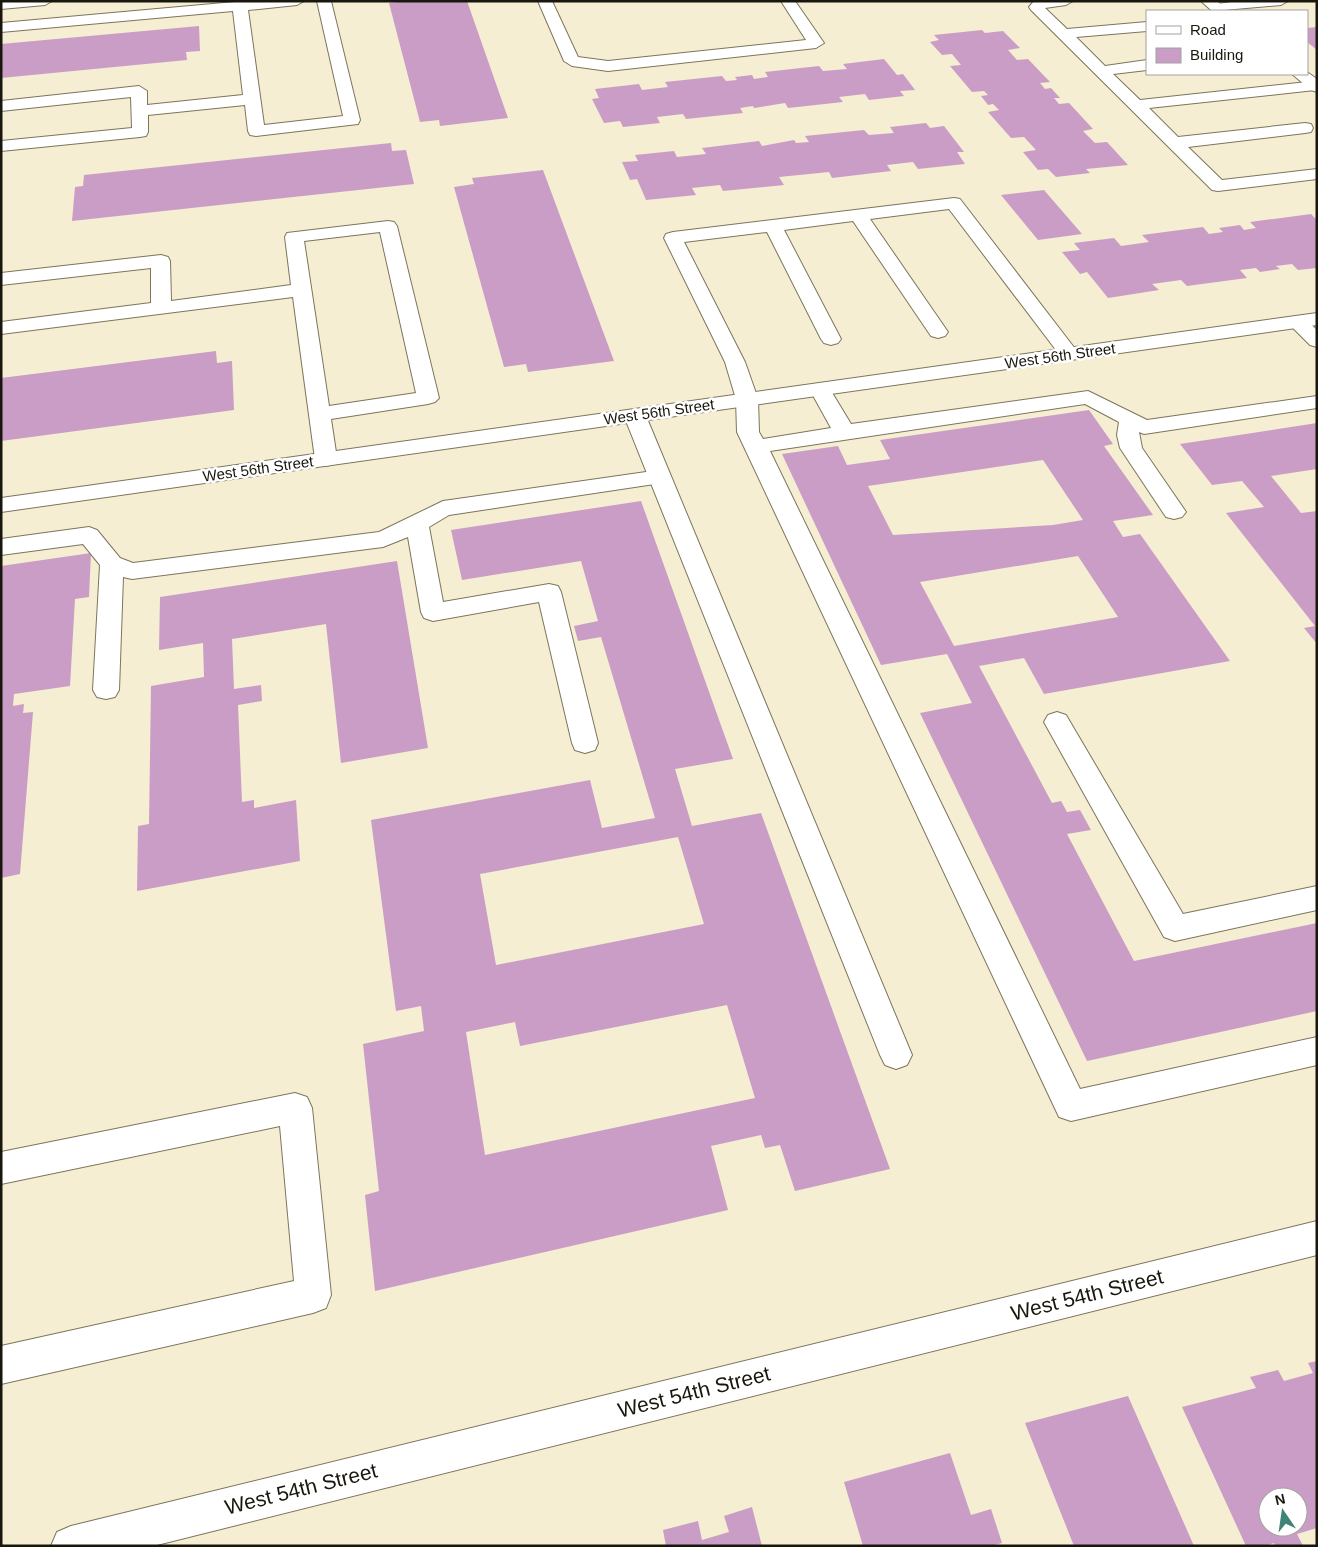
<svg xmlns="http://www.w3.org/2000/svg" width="1318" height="1547" font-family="Helvetica,sans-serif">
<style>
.building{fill:#ca9dc6;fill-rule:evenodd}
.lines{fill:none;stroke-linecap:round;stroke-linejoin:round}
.service-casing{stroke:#7c755c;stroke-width:2}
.minor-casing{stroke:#7c755c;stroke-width:2}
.tertiary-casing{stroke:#7c755c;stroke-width:2}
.service{fill:#fff;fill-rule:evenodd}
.minor{fill:#fff;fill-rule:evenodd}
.tertiary{fill:#fff;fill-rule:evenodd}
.labels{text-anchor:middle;stroke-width:5;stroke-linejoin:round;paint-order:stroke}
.far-street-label{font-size:15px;fill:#19170d;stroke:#fff}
.near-street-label{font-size:21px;fill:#19170d;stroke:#fff}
</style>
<rect width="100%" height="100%" fill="#f5eed2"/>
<path class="building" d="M406,1H467L508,118L440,126L439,120L420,122L389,3Z
M199,26L200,51L186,52L187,60L1,78V44Z
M1317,27V50L1307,42V28Z
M982,30L985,33L1003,31L1020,48L1008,50L1017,60L1028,59L1050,82L1040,83L1045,89L1051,88L1060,98H1054L1059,104L1069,103L1093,129L1083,131L1095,143L1107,142L1128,165L1086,169L1090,173L1056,177L1048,169L1038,170L1023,152L1036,150L1024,137L1011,138L988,112L999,110L993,104L988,105L981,96L988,95L984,91L972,92L950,66L961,65L952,54L942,55L930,42L939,40L934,35Z
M884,59L897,75L903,74L915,90L900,91L904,96L869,100L865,94L839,97L843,102L788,108L785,103L754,108L753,106L740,108L743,113L686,119L683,114L657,117L660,123L623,127L620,121L604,123L592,99L599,98L595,89L639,84L642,90L668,87L665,82L722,76L726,81L737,80L735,77L752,75L754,79L768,77L765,72L819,66L823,71L847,69L843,64Z
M926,123L930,128L944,126L964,152H957L965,164L918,169L913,162L887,165L891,171L832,178L829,172L779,177L784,185L723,191L720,185L692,188L696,195L646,200L637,179L630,180L622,162L638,161L635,155L674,151L677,157L706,154L702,148L759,141L762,146L794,140L796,143L809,142L805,136L864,130L869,135L894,133L890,127Z
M391,143L392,151L406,150L414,184L72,221L75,187L83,186L84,175Z
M543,170L614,361L528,372L526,364L504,367L454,187L474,184L472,178Z
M1044,190L1082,234L1038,240L1001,195Z
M1311,214L1317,220V268L1298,270L1292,264L1276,266L1280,269L1260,272L1256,268L1240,270L1247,278L1187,286L1181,280L1152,284L1159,290L1108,298L1087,272L1080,274L1062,252L1080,250L1074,243L1114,238L1121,246L1149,242L1142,235L1203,227L1209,234L1223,232L1219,228L1240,225L1244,230L1256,228L1250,222Z
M216,351L217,363L232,361L234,410L1,441V378Z
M1089,410L1113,444L1104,446L1153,515L1113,521L1123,537L1140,534L1230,661L1044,694L1024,658L979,666L1052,803L1061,801L1067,812L1080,810L1091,830L1067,834L1134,961L1317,923V1011L1087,1061L920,713L972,703L947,654L881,665L782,454L838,446L847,465L890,459L880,440ZM1043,460L1083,520L1053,525L893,535L868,486ZM1078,556L1118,617L954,646L920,582Z
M1317,423V469L1271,476L1301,513L1317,511V527L1315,528L1317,530V644L1304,628L1315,626L1226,513L1264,507L1242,481L1212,485L1180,444Z
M641,501L733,759L675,769L692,826L761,813L890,1169L795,1191L780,1145L765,1148L761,1135L711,1146L728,1210L375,1291L365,1195L379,1191L363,1044L424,1031L421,1006L396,1011L371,820L590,780L602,828L655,818L601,637L578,641L574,626L598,621L581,561L462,580L451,530ZM678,837L704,924L496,965L480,874ZM727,1005L755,1098L485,1155L466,1032L515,1022L520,1046Z
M91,553L89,597L75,599L70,686L14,694L13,706L24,704L23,713L33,712L20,874L1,878V566Z
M397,561L428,748L341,763L326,624L232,639L234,689L261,685L262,701L238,705L242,802L254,800V808L296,800L300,861L137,891L138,826L149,824L151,686L204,677L203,643L159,650L160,597Z
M1317,1361V1528L1297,1534L1303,1546H1275L1274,1543L1265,1546H1246L1182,1407L1256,1388L1250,1377L1278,1370L1284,1381L1313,1373L1308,1363ZM1268,1497H1298V1527H1268Z
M1128,1396L1194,1546H1074L1025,1423Z
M950,1453L971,1515L991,1509L1002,1543L991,1546H863L844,1482Z
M752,1507L762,1546H666L663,1530L698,1521L702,1540L729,1532L724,1516Z"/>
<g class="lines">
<defs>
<path id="service" d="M246,1H304L297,5L248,10L264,125L343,116L317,1H331L360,120L358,124L256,136L250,135L248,131L245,105L148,115V132L146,136L140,137L1,151V141L132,128L131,97L1,111V101L139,86L147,91V105L243,95L233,11L1,32V23Z
M538,1H552L578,57L608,61L806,40L781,1H795L824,43L816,48L608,71L572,66L564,61Z
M1034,1H1073L1066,5L1045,8L1067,29L1147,22V31L1076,37L1105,66L1147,60V70L1113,74L1140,100L1317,81L1315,90L1149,108L1178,137L1305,123L1311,124L1313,128L1311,132L1305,133L1188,147L1222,180L1317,169V179L1218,191L1212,190L1031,10L1029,7Z
M954,198L960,199L1076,350L1079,354L1076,358L1069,360L1062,358L949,209L870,219L948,332L945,336L938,338L931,336L853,221L784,230L841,339L838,343L831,345L824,343L821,339L767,232L684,242L745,362L758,399L759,432L763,439L831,428L810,390L814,386L821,384L828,386L851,424L1088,391L1147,420L1317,396V408L1144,434L1139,432L1142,448L1186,512L1182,517L1174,519L1166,517L1120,448L1117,435L1119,422L1085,404L770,451L1080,1089L1317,1037V1065L1071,1121L1059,1117L737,432L736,399L725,362L664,238L666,234L673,232Z
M388,221L394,222L397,226L439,398L435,402L428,404L331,419L337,459L334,464L326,466L318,464L315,459L293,297L1,334V322L151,303V268L1,285V273L161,255L168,257L170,261L171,301L291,285L285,237L287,233ZM380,232L416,393L329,406L304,241Z
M1297,316L1304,318L1317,330V347L1310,345L1287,322L1290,318Z
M660,470L668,472L671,477L668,482L449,515L429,527L443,602L549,584L558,586L561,592L598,743L595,750L585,753L575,750L572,743L539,602L433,621L424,618L421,612L408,537L383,547L132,579L123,577L119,690L115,697L106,699L97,697L93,690L100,565L83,544L1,555V539L89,527L97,530L120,558L133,563L379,532L443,501Z
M1057,712L1066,715L1183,914L1317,886V910L1175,941L1164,937L1044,722L1048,715Z
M295,1093L307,1097L312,1108L331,1295L326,1308L313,1313L1,1384V1346L294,1281L280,1126L1,1184V1152Z"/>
<path id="minor" d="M1,1H52L45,5L1,9Z
M1239,1H1288L1281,5L1212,11L1210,8L1217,4Z
M635,410L643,411L646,416L912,1055L907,1065L896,1069L885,1065L880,1055L624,416L627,411Z
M1317,1221V1255L153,1546H51L57,1532L71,1526Z"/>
<path id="tertiary" d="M1201,1H1217L1228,11H1212Z
M1307,72L1317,79V92L1311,90L1292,74H1307Z
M1317,313V325L1,512V498Z"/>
</defs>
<use href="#service" class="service-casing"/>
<use href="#minor" class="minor-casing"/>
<use href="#tertiary" class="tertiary-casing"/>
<use href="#service" class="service"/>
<use href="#minor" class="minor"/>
<use href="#tertiary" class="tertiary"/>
</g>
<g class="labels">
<g class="far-street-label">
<text transform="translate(1060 356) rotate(-8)" y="5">West 56th Street</text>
<text transform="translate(659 412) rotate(-8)" y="5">West 56th Street</text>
<text transform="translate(258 469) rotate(-8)" y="5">West 56th Street</text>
</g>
<g class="near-street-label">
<text transform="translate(1087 1295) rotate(-14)" y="7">West 54th Street</text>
<text transform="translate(694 1392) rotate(-14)" y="7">West 54th Street</text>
<text transform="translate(301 1489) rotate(-14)" y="7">West 54th Street</text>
</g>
</g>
<rect width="1318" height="1547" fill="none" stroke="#19170d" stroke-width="5"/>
<rect x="1146" y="10" width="162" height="65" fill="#ffffff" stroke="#a3a29e"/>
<rect x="1156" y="26" width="25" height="8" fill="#ffffff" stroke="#a3a29e"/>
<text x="1190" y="35" font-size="15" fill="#19170d">Road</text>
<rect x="1156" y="48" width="25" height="15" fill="#ca9dc6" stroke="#a3a29e"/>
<text x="1190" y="60" font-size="15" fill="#19170d">Building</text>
<g transform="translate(1283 1512) rotate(347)"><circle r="24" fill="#ffffff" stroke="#a3a29e"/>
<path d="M0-4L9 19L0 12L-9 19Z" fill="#408478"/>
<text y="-8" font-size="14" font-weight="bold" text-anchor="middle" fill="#19170d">N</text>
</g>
</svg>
